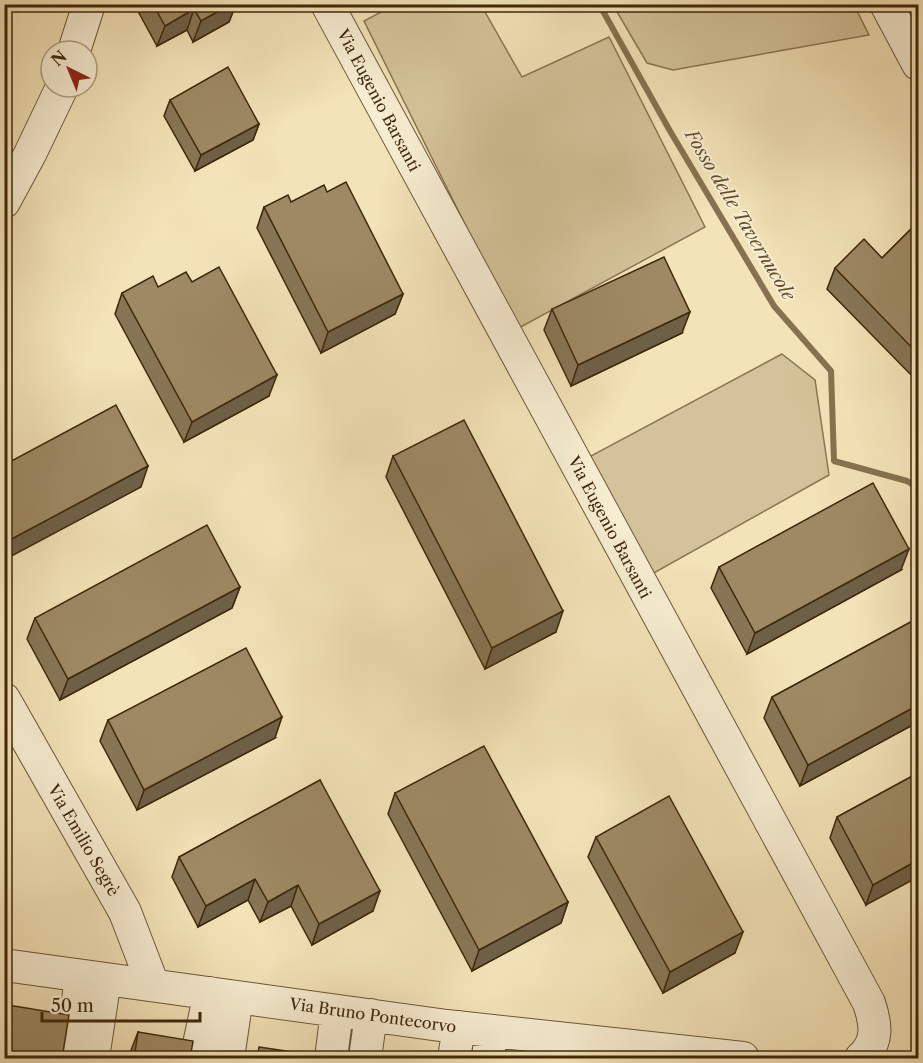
<svg xmlns="http://www.w3.org/2000/svg" width="923" height="1063" font-family="'Libre Caslon Text',serif">
<style>
.green{fill:#d4c39a;stroke:#8a7652;stroke-width:1.5}
.lines{fill:none;stroke-linecap:round;stroke-linejoin:round}
.stream{stroke:#86724f;stroke-width:6}
.minor-casing{stroke:#6c5736;stroke-width:34}
.minor{stroke:#f7edd1;stroke-width:32}
.wall{fill:#877656;stroke:#3f280a;stroke-width:1.5}
.shaded-wall{fill:#6e6046;stroke:#3f280a;stroke-width:1.5}
.building{fill:#9d8964;stroke:#3f280a;stroke-width:1.5}
.labels{text-anchor:middle;stroke-width:4.5;stroke-linejoin:round;paint-order:stroke}
.street-label{font-size:16px;fill:#3f280a;stroke:#f7edd1}
.water-label{font-size:18px;font-style:italic;fill:#634d2c;stroke:#f7edd1}
</style>
<rect width="100%" height="100%" fill="#f3e3b8"/>
<filter id="stains"><feTurbulence type="fractalNoise" baseFrequency=".00333" numOctaves="4"/><feColorMatrix values="0 0 0 0 .2 0 0 0 0 .09 0 0 0 0 .02 0 0 0 .5 -.17"/></filter>
<radialGradient id="worn" r=".72"><stop offset=".6" stop-color="#630" stop-opacity="0"/><stop offset="1" stop-color="#630" stop-opacity=".3"/></radialGradient>
<path class="green" d="M394,5H481L522,77L609,37L705,227L517,329L364,21Z
M613,5H854L869,35L673,70L647,63Z
M782,354L815,380L829,475L652,574L589,457Z"/>
<g class="lines">
<path class="stream" d="M599,4L670,131L774,306L831,371L834,461L907,481L918,488"/>
<defs>
<path id="minor" d="M327,4L869,1003C876,1024 879,1042 861,1058
M886,4L918,64
M74,51L89,4
M4,202L30,154L62,87
M4,699L125,912L153,985
M4,965L447,1026L743,1058
M71,1058L81,976
M93,1058L105,979
M196,1058L210,993
M228,1058L237,997
M331,1058L337,1011
M365,1058L371,1015
M454,1058L459,1027
M488,1058L491,1031"/>
</defs>
<use href="#minor" class="minor-casing"/>
<use href="#minor" class="minor"/>
</g>
<path class="wall" d="M134,4H236L229,22L193,42L187,30L157,46Z
M170,100L259,124L253,140L195,171L164,116Z
M327,192L403,294L395,314L321,353L257,228L264,207L291,202Z
M918,222V376L915,379L827,289L835,268L882,258Z
M192,282L269,396L184,442L115,314L122,293Z
M552,309L682,333L571,386L544,330Z
M393,456L556,632L485,669L386,477Z
M719,567L901,570L747,654L711,588Z
M240,587L232,608L60,700L27,639L35,618Z
M918,618V722L800,786L764,718L772,697Z
M108,720L275,738L137,810L100,741Z
M918,773L866,905L830,838L837,817Z
M320,780L373,911L312,945L291,906L260,922L248,900L198,927L172,877L179,857Z
M395,793L568,902L561,923L472,971L388,814Z
M596,837L735,953L663,993L588,857Z
M8,1005L4,1059V1016Z
M138,1032L190,1059H129L130,1053Z"/>
<path class="shaded-wall" d="M231,4H236L229,22L193,42L201,21Z
M194,9L187,30L157,46L165,26Z
M259,124L253,140L195,171L201,155Z
M403,294L395,314L321,353L328,332Z
M690,312L682,333L571,386L578,365Z
M277,375L269,396L184,442L192,422Z
M148,466L141,487L4,560V543Z
M909,549L901,570L747,654L755,633Z
M240,587L232,608L60,700L68,679Z
M563,611L556,632L485,669L492,648Z
M918,705V722L800,786L808,765Z
M282,717L275,738L137,810L144,790Z
M918,860V877L866,905L873,885Z
M255,879L248,900L198,927L206,906Z
M298,885L291,906L260,922L268,902Z
M380,891L373,911L312,945L319,924Z
M568,902L561,923L472,971L479,950Z
M743,932L735,953L663,993L670,972Z"/>
<path class="building" d="M153,4H231L201,21L194,9L165,26Z
M228,67L259,124L201,155L170,100Z
M346,182L403,294L328,332L264,207L288,195L291,202L324,185L327,192Z
M918,222V354L835,268L864,239L882,258Z
M664,257L690,312L578,365L552,309Z
M219,267L277,375L192,422L122,293L153,276L158,287L186,272L192,282Z
M116,405L148,466L4,543V465Z
M464,420L563,611L492,648L393,456Z
M873,483L909,549L755,633L719,567Z
M207,525L240,587L68,679L35,618Z
M918,618V705L808,765L772,697Z
M246,648L282,717L144,790L108,720Z
M484,746L568,902L479,950L395,793Z
M918,773V860L873,885L837,817Z
M320,780L380,891L319,924L298,885L268,902L255,879L206,906L179,857Z
M669,796L743,932L670,972L596,837Z
M8,1005L69,1015L62,1059H4V1029Z
M138,1032L193,1041L190,1059H134Z
M259,1047L319,1056V1059H257Z"/>
<g class="labels">
<g class="street-label">
<text transform="translate(379 100) rotate(62)" y="6">Via Eugenio Barsanti</text>
<text transform="translate(610 527) rotate(62)" y="6">Via Eugenio Barsanti</text>
<text transform="translate(84 840) rotate(60)" y="6">Via Emilio Segrè</text>
<text transform="translate(373 1015) rotate(8)" y="6">Via Bruno Pontecorvo</text>
</g>
<g class="water-label">
<text transform="translate(740 215) rotate(59)" y="6">Fosso delle Tavernucole</text>
</g>
</g>
<rect width="923" height="1063" fill="none" stroke="#f3e3b8" stroke-width="24"/>
<rect x="6" y="6" width="911" height="1051" fill="none" stroke="#3f280a" stroke-width="3"/>
<rect x="12" y="12" width="899" height="1039" fill="none" stroke="#3f280a" stroke-width="1.5"/>
<g transform="translate(69 69) rotate(317)"><circle r="28" fill="#f7edd1" stroke="#ad9e81" stroke-width="1.5"/>
<path d="M0-4.5L10 22L0 15L-10 22Z" fill="#8f2418"/>
<text y="-9" font-size="16" font-weight="bold" text-anchor="middle" fill="#3f280a">N</text>
</g>
<path d="M42 1012v9h158v-9" fill="none" stroke="#3f280a" stroke-width="3"/>
<text x="51" y="1012" font-size="18" fill="#3f280a" stroke="#f7edd1" stroke-width="4.5" paint-order="stroke">50 m</text>
<rect width="100%" height="100%" filter="url(#stains)"/>
<rect width="100%" height="100%" fill="url(#worn)"/>
</svg>
